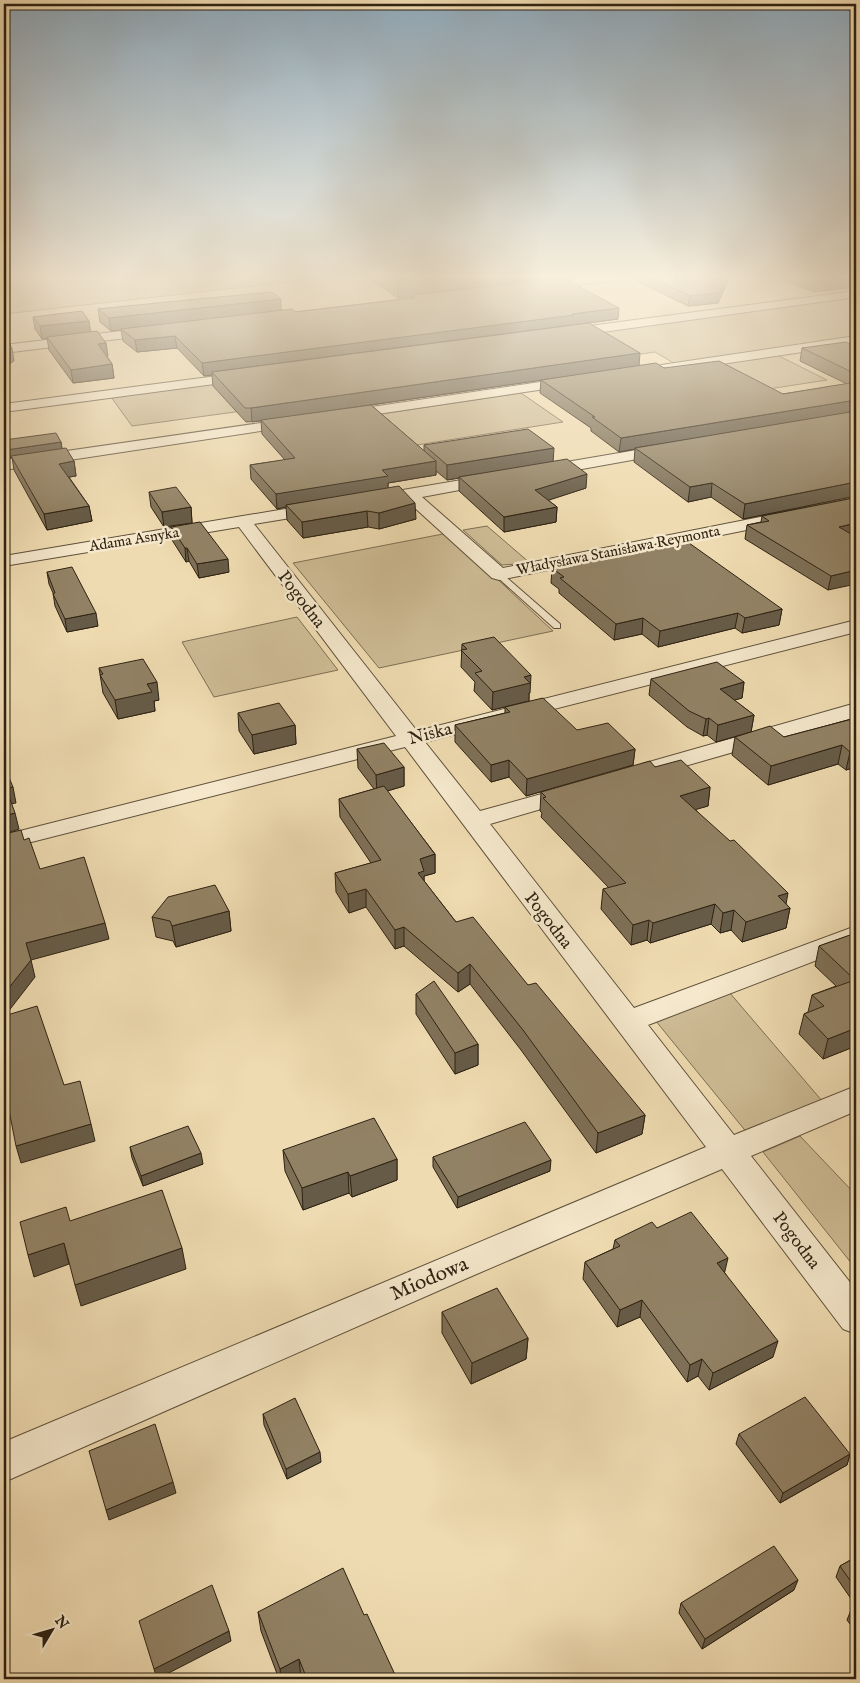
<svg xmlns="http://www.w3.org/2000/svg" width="860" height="1683" font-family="'IM FELL English',serif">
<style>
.green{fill:#cebc96;stroke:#7e6f54}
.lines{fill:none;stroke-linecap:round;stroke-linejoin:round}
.service-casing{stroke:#5e503a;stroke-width:2}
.minor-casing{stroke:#5e503a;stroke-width:2}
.service{fill:#f5e8cc;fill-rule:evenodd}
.minor{fill:#f5e8cc;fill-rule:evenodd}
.wall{fill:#7e7057;stroke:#2e2212}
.shaded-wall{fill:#665b47;stroke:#2e2212}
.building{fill:#928265;stroke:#2e2212}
.labels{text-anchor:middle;stroke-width:5;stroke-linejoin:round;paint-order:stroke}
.far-street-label{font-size:15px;fill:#2e2212;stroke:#f5e8cc}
.street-label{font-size:18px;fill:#2e2212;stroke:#f5e8cc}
.near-street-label{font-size:21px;fill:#2e2212;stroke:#f5e8cc}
</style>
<rect width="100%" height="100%" fill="#efdbb1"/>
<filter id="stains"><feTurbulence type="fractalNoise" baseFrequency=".004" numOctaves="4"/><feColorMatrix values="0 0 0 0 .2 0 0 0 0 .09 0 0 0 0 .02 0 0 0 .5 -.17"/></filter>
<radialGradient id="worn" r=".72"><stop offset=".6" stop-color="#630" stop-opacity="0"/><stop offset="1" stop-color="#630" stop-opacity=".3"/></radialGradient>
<path class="green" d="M4,278H325L4,314Z
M856,297V338L677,365L655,352L540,369L501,344Z
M777,355L827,380L762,390L714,364Z
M231,381L257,409L132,426L111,397Z
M521,393L563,422L417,445L381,414Z
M487,526L530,563L502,565L463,530Z
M448,533L553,631L379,668L293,563Z
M297,617L338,670L214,697L182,642Z
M729,992L823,1102L748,1134L655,1020Z
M800,1136L856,1195V1269L763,1152Z"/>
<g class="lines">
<defs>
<path id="service" d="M499,571L560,624V628H554L496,576V572Z"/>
<path id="minor" d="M584,278H618L612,281L538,289L532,286L538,283Z
M856,291V297L566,337L560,333L566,329Z
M155,327L161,331L159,334L4,353V345Z
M856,336V344L661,373L654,369L661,365Z
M247,372L252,373L254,376L252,379L4,412V404Z
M574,377L579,378L581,381L579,384L344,419L337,415L344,411Z
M295,418L300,419L302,422L300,425L4,470V460Z
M666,445L671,447L674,450L671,453L543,476L535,471L543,466Z
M491,475L497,477L499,480L497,483L422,497L503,568L856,498V508L499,580L492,578L405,499L373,505L367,504L365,500L367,496L373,495Z
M321,503L327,504L329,508L327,512L254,524L417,731L856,620V632L425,742L480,811L574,785L582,787L586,792L582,797L490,824L634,1008L856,926V945L648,1025L734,1135L856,1086V1111L751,1156L856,1290V1334L843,1329L722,1169L472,1276L4,1482V1442L706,1147L405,747L4,849V835L396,736L239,527L4,566V556Z
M856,703V717L650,776L642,774L638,769L642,764Z"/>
</defs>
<use href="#service" class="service-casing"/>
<use href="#minor" class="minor-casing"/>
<use href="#service" class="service"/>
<use href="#minor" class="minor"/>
</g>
<path class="wall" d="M372,278H547V280L618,319L589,323L639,366L664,368L783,394L847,384L800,361L802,348L856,347V496L743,519L711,497L688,502L634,462L635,449L619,452L591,431V428L540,393L541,380L371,405L424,451V445L553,461L586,488L548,500L557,507L556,522L504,532L459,491V478L447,480L436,471V475L388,483V488L416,519L379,529L368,527L303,538L287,520L286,507L277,509L251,479L250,465L285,460L262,434L261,421L246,422L213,386L212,375L204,376L177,348L137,352L123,341L121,330L111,331L100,322L98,309L281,310L295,312L412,298V296L398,298L372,280Z
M637,278H729L718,303L688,306L637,281Z
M780,278H856L814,292Z
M33,317L91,332L112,364L114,378L73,383L49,350L47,338L42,339L35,329Z
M4,440L61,442L62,448L74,461L76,476L69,477L89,506L92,521L47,530L14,470L12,457L7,458L4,451Z
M149,492L191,507L192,523L164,527L151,507Z
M854,498L853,505L855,536L828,590L745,539L747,525L761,522L762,516Z
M171,527L229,572L199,578L189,561L186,562L172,540Z
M552,568L782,609L779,625L742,633L735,628L658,647L642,634L614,640L559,593V589L551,583Z
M47,572L98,626L67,632L55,606L53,593L49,584Z
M462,644L530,693H529V701L492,710L474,691L475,682L461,667Z
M99,668L159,700L154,701L155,711L118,719L103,693Z
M651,679L744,682L742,698L734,700L754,715L751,732L716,742L707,735L703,736L687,727L649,695Z
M505,707L635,749L633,765L526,796L509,777L491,782L455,742V725L505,713Z
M238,713L295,725L296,744L254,754L239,731Z
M856,718V767L846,770L838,764L768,785L732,755L735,737H784Z
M357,749L404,767V786L387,791L435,854V873L424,876V881L456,922L528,985L645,1115L642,1134L596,1153L521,1050L470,984L458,992L404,946L395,949L366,907L349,913L336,892L335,873L371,863L340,817L339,799L374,789L358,768Z
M655,767L710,787L708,806L695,809L790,908L786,928L742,942L731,930L720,933L711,924L650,943L647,940L631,945L601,909L603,889L609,888L541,817L542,813L540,811L541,792Z
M229,911L231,931L176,947L173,941L156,937L152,917Z
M856,933V1046L823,1059L799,1034L804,1014L808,1012L812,995L836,986L815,966L819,946Z
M416,994L478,1044V1065L455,1074L416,1014Z
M130,1147L203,1164L143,1186L132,1158Z
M283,1150L397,1159V1180L352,1197L349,1193L303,1210L285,1171Z
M433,1157L550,1171L457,1208L433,1167Z
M657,1228L725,1273L773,1357L709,1390L698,1376L687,1382L640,1317L617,1327L583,1279L585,1262L613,1249L615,1240Z
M442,1312L528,1338L526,1359L471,1384L442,1333Z
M263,1414L321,1462L287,1479L264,1425Z
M739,1434L850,1454L847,1465L780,1503L736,1444Z
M856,1557V1606L836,1577L840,1566Z
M794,1590L702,1649L679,1613L681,1603Z
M856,1606V1632L847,1620L851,1610Z
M258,1612L364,1615L397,1679H302L301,1678L300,1679H279L261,1631Z"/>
<path class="shaded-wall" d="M410,278H547V281L398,298V279Z
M726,278H729L718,303L688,306L690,296Z
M847,278H856V287L814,292L816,281Z
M281,299V311L111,331L109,318Z
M619,308L618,319L212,372V375L204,376L202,363Z
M89,321L91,333L42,339L40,326Z
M175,336L177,348L137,352L135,340Z
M106,343L108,356L100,357L98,344Z
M12,348L14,361L4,367V353Z
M640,353L639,366L252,422L251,408Z
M112,364L114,378L73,383L71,370Z
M856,400V413L635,448V449L619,452L621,438Z
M61,442L62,450L7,458L6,450Z
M554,448L553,463L459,477V478L447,480V465Z
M74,461L76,476L62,478L59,464Z
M436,461V475L388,483V490L286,505V507L277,509L276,494L382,470Z
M587,474L586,488L534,505L535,490Z
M856,482V496L743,519L745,504Z
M712,483L711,497L688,502L690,487Z
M415,503L416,519L379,529V513Z
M89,506L92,521L47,530L44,514Z
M191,507L192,523L164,527L162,512Z
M557,507L556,522L504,532V517Z
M367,511L368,527L303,538L302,522Z
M856,523V536L836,540L839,527Z
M185,548H187L189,561L186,562Z
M228,559L229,572L199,578L197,564Z
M856,570V584L828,590L831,576Z
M782,609L779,625L742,633L745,618Z
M96,613L98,626L67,632L65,619Z
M738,613L735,628L658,647L660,631Z
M643,618L642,634L614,640L616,624Z
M531,675L530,693H529V701L492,710L493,692L524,677Z
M157,682L159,700L154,701L155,711L118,719L115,700L147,684Z
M744,682L742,698L717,705L720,689Z
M754,715L751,732L716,742L718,725Z
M709,718L707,735L703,736L706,719Z
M295,725L296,744L254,754L252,735Z
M842,745L838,764L768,785L771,766Z
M635,749L633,765L526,796L527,779Z
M856,750V767L846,770L850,752Z
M509,760V777L491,782V765Z
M404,767V786L377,794L376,775Z
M13,787L16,803L10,804L6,788Z
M710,787L708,806L677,815L680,796Z
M15,813L19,829L4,834V816Z
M435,854V873L424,876V890L418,873L420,859Z
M366,889V907L349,913L348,894Z
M788,893L785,910L790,908L786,928L742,942L746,922L778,896Z
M715,904L711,924L650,943L653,923Z
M734,910L731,930L720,933L723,913Z
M229,911L231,931L176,947L172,926Z
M649,920L647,940L631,945L633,925Z
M105,923L109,939L31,960L35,977L4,1017V994L26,943Z
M404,927V946L395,949V930Z
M470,964V984L458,992V973Z
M856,1028V1046L823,1059L828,1039Z
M478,1044V1065L455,1074V1053Z
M645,1115L642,1134L596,1153L598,1133Z
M91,1124L95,1141L21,1163L16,1146Z
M201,1153L203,1164L143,1186L141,1176Z
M397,1159V1180L352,1197L350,1176Z
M551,1160L550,1171L457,1208L458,1197Z
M348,1172L349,1193L303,1210L302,1188Z
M64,1243L69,1264L34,1277L28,1255Z
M182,1248L186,1269L81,1306L75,1285Z
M728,1258L724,1275L717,1263Z
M642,1300L640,1317L617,1327L620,1310Z
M528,1338L526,1359L471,1384L472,1363Z
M778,1341L773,1357L709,1390L713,1373Z
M702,1359L698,1376L687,1382L690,1365Z
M320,1452L321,1462L287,1479L286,1469Z
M850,1454L847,1465L780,1503L783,1493Z
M173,1482L176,1493L109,1520L106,1510Z
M798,1580L794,1590L702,1649L705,1639Z
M229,1631L231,1641L157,1679L154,1669Z
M299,1659L301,1678L300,1679H281L280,1669Z"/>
<path class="building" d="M396,278H410L398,279Z
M563,278L619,308L572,314L574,315L202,363L175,336L135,340L121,329L292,309L295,312L415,298L412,295Z
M651,278H726L719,293L690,296Z
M807,278H847L816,281Z
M272,292L281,299L109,318L98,309L187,300Z
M82,311L89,321L40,326L33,317Z
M589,323L640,353L251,408H245L212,372Z
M97,331L106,343L98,344L112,364L71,370L47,337Z
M4,341H8L12,348L4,353Z
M846,342L856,347V374L802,348Z
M719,361L783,394L856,382V400L621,438L592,417H595L541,380L656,363L664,368Z
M371,405L436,461L382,470L388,476L276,494L250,465L295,458L261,420Z
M856,411V482L745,504L712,483L690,487L635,448Z
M528,429L554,448L447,465L424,445Z
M56,433L61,442L6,450L4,447V440Z
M66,448L74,461L59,464L89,506L44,514L11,456Z
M567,459L587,474L535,490L557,507L504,517L459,477Z
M399,486L415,503L379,513L367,511L302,522L286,505Z
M176,487L191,507L162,512L149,492Z
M854,498L852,505L856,507V523L839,527L856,537V570L831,576L747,525L769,521L762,516Z
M200,522L228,559L197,564L187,548H185L171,527Z
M682,538L782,609L745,618L738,613L660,631L643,618L616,624L560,578L564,577L552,568Z
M72,567L96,613L65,619L53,594L55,593L47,572Z
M494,637L531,675L524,677L530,683L493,692L475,673L482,671L461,650L467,649L462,644Z
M143,659L157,682L147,684L152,692L115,700L100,675L103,674L99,668Z
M717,662L744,682L720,689L754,715L718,725L709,718L706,719L689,711L651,679Z
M543,698L577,730L608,723L635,749L527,779L509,760L491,765L455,725L510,712L505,707Z
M279,703L295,725L252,735L238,713Z
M856,718V750L850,752L842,745L771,766L735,737L770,726L784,737Z
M384,743L404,767L376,775L357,749Z
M681,760L710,787L680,796L730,841L734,840L788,893L778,896L790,908L746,922L734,910L723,913L715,904L653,923L649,920L633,925L603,889L626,883L543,798L546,797L541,792L650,761L655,767Z
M4,766L13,787L6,788L15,813L4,816Z
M384,786L434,853L435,854L420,859L424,871L418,873L456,922L473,917L528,985L536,983L645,1115L598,1133L523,1030L470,964L458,973L404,927L395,930L366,889L348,894L335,873L381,860L339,799Z
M21,830L24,840L29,838L40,869L84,857L105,923L26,943L31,960L4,994V834Z
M215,885L229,911L172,926L170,921L152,917L168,897Z
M856,933V1028L828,1039L804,1014L824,1006L812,995L855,980L819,946Z
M434,981L478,1044L455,1053L416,994Z
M37,1006L64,1085L80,1081L91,1124L16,1146L4,1085V1016Z
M374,1118L397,1159L350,1176L348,1172L302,1188L283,1150Z
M525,1122L551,1160L458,1197L433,1157Z
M188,1126L201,1153L141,1176L130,1147Z
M162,1190L182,1248L75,1285L64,1243L28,1255L20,1222L66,1207L70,1221Z
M691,1212L728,1258L717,1263L778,1341L713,1373L702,1359L690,1365L642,1300L620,1310L585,1262L620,1246L615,1240L652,1222L657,1228Z
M497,1288L528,1338L472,1363L442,1312Z
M805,1397L850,1454L783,1493L739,1434Z
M295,1398L320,1452L286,1469L263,1414Z
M155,1424L173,1482L106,1510L89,1451Z
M774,1546L798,1580L705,1639L681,1603Z
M856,1557V1589L840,1566Z
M343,1568L364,1615L367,1614L397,1679H307L299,1659L280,1669L258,1612Z
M212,1585L229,1631L154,1669L139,1621Z
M856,1606V1617L851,1610Z"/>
<linearGradient id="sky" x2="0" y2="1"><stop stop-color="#90aabc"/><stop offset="0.54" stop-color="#f8efdc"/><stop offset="1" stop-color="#f8efdc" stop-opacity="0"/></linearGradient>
<rect width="860" height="513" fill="url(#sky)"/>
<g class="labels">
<g class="far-street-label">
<text transform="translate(134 539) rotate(-9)" y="5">Adama Asnyka</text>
<text transform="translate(618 550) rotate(-11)" y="5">Władysława Stanisława Reymonta</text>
</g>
<g class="street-label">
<text transform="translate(302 599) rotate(53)" y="6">Pogodna</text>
<text transform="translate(430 733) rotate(-14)" y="6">Niska</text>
<text transform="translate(549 920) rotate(52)" y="6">Pogodna</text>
<text transform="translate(797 1240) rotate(53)" y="6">Pogodna</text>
</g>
<g class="near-street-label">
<text transform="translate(429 1278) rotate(-23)" y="7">Miodowa</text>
</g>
</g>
<rect width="860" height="1683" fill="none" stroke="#efdbb1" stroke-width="20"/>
<rect x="5" y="5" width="850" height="1673" fill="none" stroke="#2e2212" stroke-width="2.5"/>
<rect x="10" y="10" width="840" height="1663" fill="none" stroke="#2e2212"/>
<g transform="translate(52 1630) rotate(52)" stroke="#f5e8cc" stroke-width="4" paint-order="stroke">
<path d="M0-4L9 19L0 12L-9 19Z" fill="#2e2212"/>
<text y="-8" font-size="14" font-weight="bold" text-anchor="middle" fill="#2e2212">N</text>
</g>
<rect width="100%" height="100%" filter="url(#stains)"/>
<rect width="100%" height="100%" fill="url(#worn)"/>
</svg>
